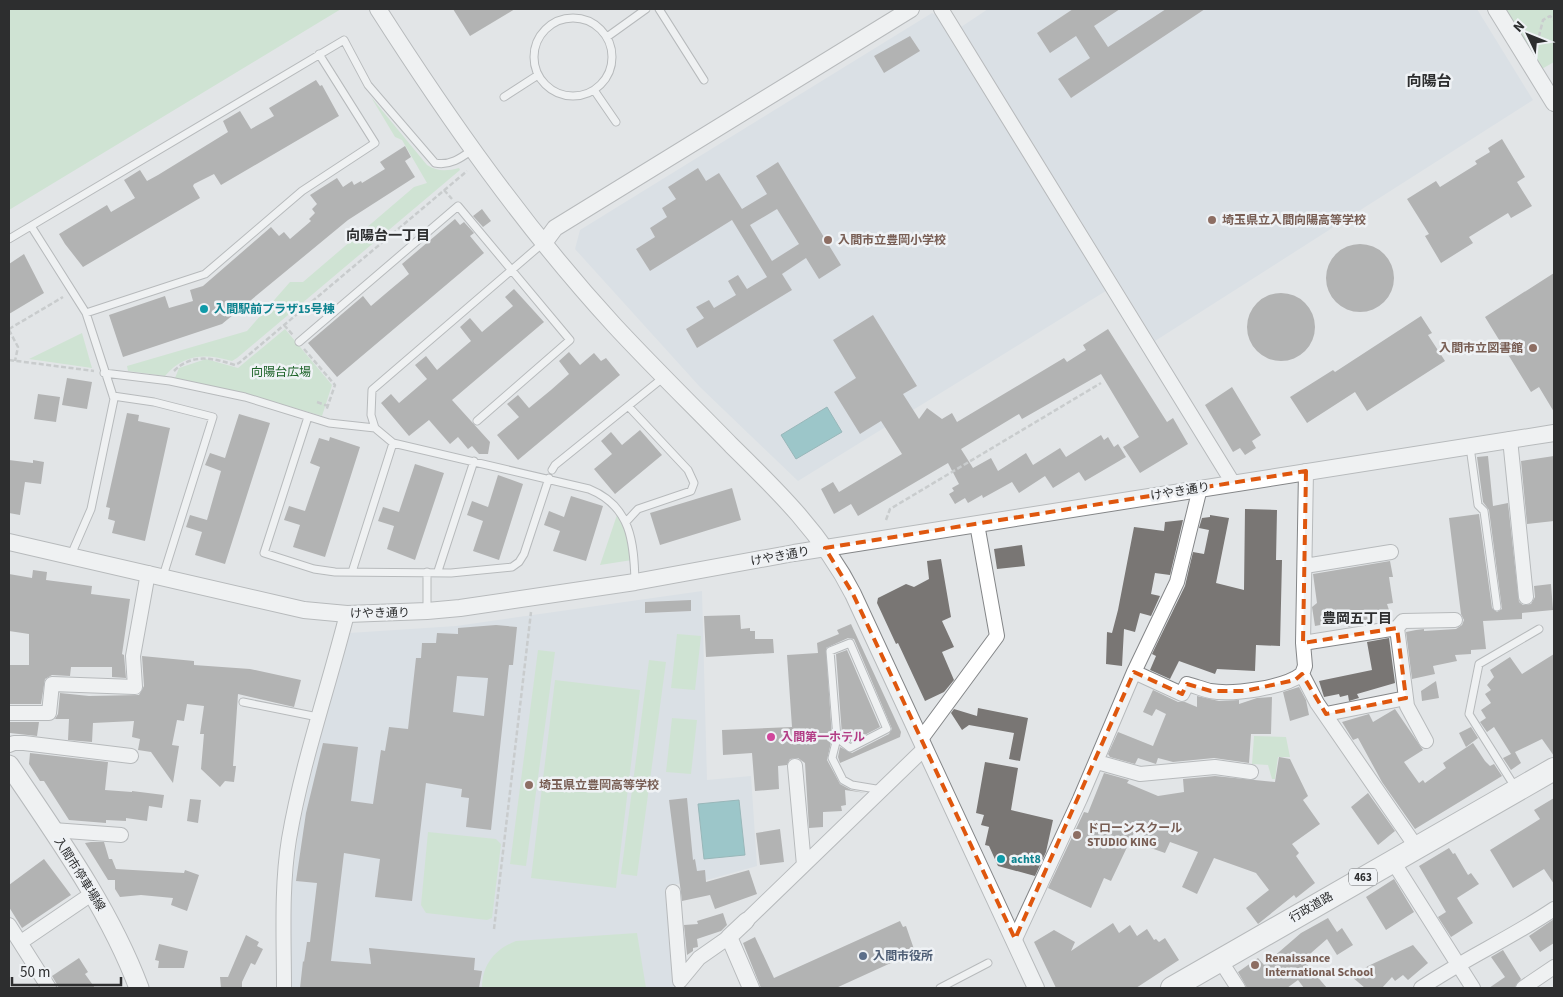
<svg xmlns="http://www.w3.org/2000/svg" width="1563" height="997" font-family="'Source Sans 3','Noto Sans JP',sans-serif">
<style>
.built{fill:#d1d9e2}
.green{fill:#b9e0ba}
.water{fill:#47a1a4;stroke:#3f7e81}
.building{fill:#797674;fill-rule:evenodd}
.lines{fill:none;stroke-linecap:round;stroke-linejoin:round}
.service-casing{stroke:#848688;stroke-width:9}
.minor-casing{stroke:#848688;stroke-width:16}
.tertiary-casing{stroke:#848688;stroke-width:18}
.secondary-casing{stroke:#848688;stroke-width:21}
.trunk-casing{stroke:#848688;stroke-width:24}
.path{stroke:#aaadae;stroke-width:2.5;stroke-dasharray:5 2.5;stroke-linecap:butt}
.service{stroke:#fff;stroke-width:7}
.minor{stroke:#fff;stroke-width:14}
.tertiary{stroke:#fff;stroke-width:16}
.secondary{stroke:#fff;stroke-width:19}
.trunk{stroke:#fff;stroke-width:22}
.marked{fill:none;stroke:#df570e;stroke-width:4;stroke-dasharray:10 6;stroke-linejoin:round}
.education-dot{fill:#8d6e63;stroke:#eff2f5;stroke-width:2}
.culture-dot{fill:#0f9aa8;stroke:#eff2f5;stroke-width:2}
.hotel-dot{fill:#d1479c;stroke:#eff2f5;stroke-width:2}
.service-dot{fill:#5c6f8a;stroke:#eff2f5;stroke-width:2}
.labels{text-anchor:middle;stroke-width:5;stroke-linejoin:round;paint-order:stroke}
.shield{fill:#eff2f5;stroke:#67696a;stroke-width:1}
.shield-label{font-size:11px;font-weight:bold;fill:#2d2e2f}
.education-label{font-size:12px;font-weight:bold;fill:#785e54;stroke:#eff2f5;text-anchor:start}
.culture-label{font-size:12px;font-weight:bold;fill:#0d838f;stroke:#eff2f5;text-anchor:start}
.park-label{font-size:12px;fill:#1c6227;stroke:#eff2f5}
.street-label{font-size:12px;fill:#2d2e2f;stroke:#eff2f5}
.hotel-label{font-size:12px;font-weight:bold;fill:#b23c85;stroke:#eff2f5;text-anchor:start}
.service-label{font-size:12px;font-weight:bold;fill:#4e5e75;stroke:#eff2f5;text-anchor:start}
.neighbourhood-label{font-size:14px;font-weight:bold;fill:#2d2e2f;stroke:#eff2f5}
.quarter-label{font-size:15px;font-weight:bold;fill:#2d2e2f;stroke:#eff2f5}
</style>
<rect width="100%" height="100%" fill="#e2e5e7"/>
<path class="built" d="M988,9H1477L1533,100L1155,341L961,27Z
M932,13L941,18L1109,289L798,481L700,387L575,249L580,230Z
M702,591L707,780L751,776L757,866L707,880L669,885L677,982L675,988H289L292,884L299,827L325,717L349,633L456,626Z"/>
<path class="green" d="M9,9H341L9,210Z
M1501,9H1554V62L1540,70Z
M371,97L427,165C438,172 447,171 459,168L460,170L237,358L232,361C206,353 183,354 165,376L128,371L127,366L247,331L290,282H303L414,187L427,183L402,140L395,137Z
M285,329L332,385L322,416L244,393L175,378L179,368L206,359L238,368Z
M82,333L92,368L29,359Z
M617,515L626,532L632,560L600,565Z
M677,634L701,636L695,690L671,688Z
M538,650L555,652L526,866L510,864Z
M649,660L666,662L637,876L621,874Z
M555,680L640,690L616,888L531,878Z
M672,718L697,720L691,774L666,772Z
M1254,736L1286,737L1290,757H1278L1275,779H1272L1268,765L1252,764Z
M428,832L496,839L501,844L492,918L487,920L426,913L421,905Z
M637,933L646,988H482C482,965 495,949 516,941Z"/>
<path class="water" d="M827,407L842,432L796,459L781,435Z
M739,800L745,855L704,859L698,804Z"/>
<path class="building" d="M453,9H515L470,36Z
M1073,9H1120L1094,26L1108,47L1166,9H1205L1071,98L1058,79L1090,58L1076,36L1050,53L1037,33Z
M910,36L920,51L884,73L874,56Z
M316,80L320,86L322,85L339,116L221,185L214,174L194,184L193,186L200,198L83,267L65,244L59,234L107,205L111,212L135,198L124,180L140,170L147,181L158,175L228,132L223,121L240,111L251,129L274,116L269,108Z
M1502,139L1525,177L1517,182L1532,206L1511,218L1508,213L1469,237L1473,243L1441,263L1425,236L1429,234L1407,199L1436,181L1440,187L1477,164L1475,161L1490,152L1488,148Z
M405,146L411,157L405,161L415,177L348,220L222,324L123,357L109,315L165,296L169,308L193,301L190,290L203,286L271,227L279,236L284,232L290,239L311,221L309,219L315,213L312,209L317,204L310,195L337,178L343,187L352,181L354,185L361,181L362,183L385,169L380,162Z
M778,162L841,265L819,279L806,258L782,274L792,290L697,348L686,329L704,318L696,307L709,300L714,308L736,295L728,281L738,275L747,289L767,277L732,220L650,271L636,249L655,237L650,228L667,217L662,208L676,199L668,187L698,168L706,181L719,173L742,209L767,194L756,176ZM777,209L799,244L772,261L750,225Z
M482,209L491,221L483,227L473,216Z
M455,219L460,225L464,222L474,233L470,236L484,253L337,377L308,343L363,296L371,306L391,289L409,274L402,264Z
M1326 278a34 34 0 1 1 68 0a34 34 0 1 1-68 0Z
M24,254L44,293L9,314V264Z
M1554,273V412L1539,387L1531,392L1485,317Z
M514,289L544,322L452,400L490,442L488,454H479L472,446L468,449L458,437L450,444L429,420L409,436L381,403L391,394L399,403L427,379L415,365L426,356L437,370L471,341L460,327L470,318L482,332L513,306L505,297Z
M1247 327a34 34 0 1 1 68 0a34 34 0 1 1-68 0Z
M873,315L917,386L903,394L919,419L927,408L942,419L952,413L957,422L1064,358L1067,362L1086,350L1083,345L1108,329L1167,422L1173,418L1188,444L1140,473L1123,447L1139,437L1101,374L1022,419L1019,414L961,449L973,468L991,458L998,471L1026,453L1033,465L1060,448L1066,457L1101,435L1104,440L1108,437L1114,447L1118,444L1126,457L1085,481L1079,472L1053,488L1045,476L1019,493L1012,482L983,498L982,495L968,503L965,498L955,504L949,494L954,491L952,488L959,484L948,463L858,516L851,504L834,514L821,489L833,482L839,492L902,454L881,421L860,434L834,392L856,378L833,340Z
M1421,316L1432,333L1428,335L1445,361L1367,411L1355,392L1307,423L1290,397L1333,370L1335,372Z
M569,352L580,365L594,353L601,361L606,358L620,375L518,460L497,435L519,417L507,404L518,395L529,408L551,390L569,374L559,361Z
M67,378L92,382L87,409L62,405Z
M1232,387L1261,435L1252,441L1256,448L1245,455L1240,448L1233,452L1205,405Z
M38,394L60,397L56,422L34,419Z
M127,413L139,415L138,421L170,428L145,541L112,533L115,521L108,519L110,508L106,507Z
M239,414L270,423L225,564L195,555L202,532L186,527L190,515L207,520L221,471L205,465L210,453L225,458Z
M640,430L662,455L615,494L594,469L612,454L601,441L611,432L622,445Z
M330,437L360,447L325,557L293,547L300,525L284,520L289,506L305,511L320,467L310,463L319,438L329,441Z
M1488,456L1493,506L1508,503L1519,602L1523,605L1531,604L1535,597L1534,586L1551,584L1553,610L1522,613V619L1483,621L1486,649L1471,650V654L1455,655L1457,661L1433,666L1435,674L1412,679L1406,632L1416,630L1424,629V631L1456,629L1462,625L1464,620L1461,614L1449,518L1479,514L1492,608L1497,612L1502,609L1489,510L1483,502L1477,457Z
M1554,456V521L1527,524L1521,461Z
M9,460L33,463V460L44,462L41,484L25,482L20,515L9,513Z
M415,464L444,473L415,560L387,549L394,526L378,521L383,507L399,512Z
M498,475L523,484L499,560L473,551L483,521L467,515L472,501L488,507Z
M732,488L741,520L660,545L650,513Z
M571,496L603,506L586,561L553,551L560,531L544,525L549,511L564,517Z
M1245,509L1277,510L1276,560H1282L1280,646L1256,645L1255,671L1217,669L1215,674L1179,661L1170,679L1150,670L1156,656L1152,654L1185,586L1193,552L1204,554L1209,530L1199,528L1202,518L1210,517V515L1229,518L1216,583L1244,590Z
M1183,520L1170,575L1155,573L1151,594L1160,596L1151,616L1140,613L1135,632L1124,629L1122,666L1106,664L1107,632L1112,633L1118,610L1134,527L1164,531L1165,522Z
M1022,545L1025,566L997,569L994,549Z
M941,559L951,617L942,621L954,647L942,652L954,680L944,692L925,701L898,643L896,644L877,603L878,598L906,584L914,587L929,579L927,561Z
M1390,561L1393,577H1389L1393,603L1387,604L1389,610L1367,615L1368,621L1352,626L1348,627L1346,620L1315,626L1312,607L1317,603L1313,574Z
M33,570L47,572L46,580L92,586L91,594L130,599L122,654L124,655L126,678L112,677V667H71L70,676L52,675L45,679L41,704H9V665H29V634L9,631V574L32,578Z
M691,600V611L645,613V602Z
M740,615L741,629L750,628V631H755V639H773L774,653L706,657L704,616Z
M851,624L901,732L900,737L840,763L838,757L840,747L852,753L889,734L892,729L854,639L848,638L826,648L832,738L827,760L840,784L851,790L866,793L845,790L846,805L841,806L842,811L823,812V827L809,828L805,763L798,758L790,759L787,765L778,766L779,789L755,791L752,753L723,755L722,730L792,727L787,655L818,653L817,643L839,634L837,630Z
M496,625L517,627L513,665H509L491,830L466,827L469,798L461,797L462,789L426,783L412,901L375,897L380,859L344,853L331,961L371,964L369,948L475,958L474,970L482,971L479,988H300L303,961L304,962L307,942H310L317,883L296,881L306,813L323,743L358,747L351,801L373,804L381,750L385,751L389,727L408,729L416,658H421L422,643H436L437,633L458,634V628ZM457,676L488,678L484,716L453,712Z
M1389,638L1395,683L1357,694L1359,698L1349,701L1348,695L1340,697L1339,694L1324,697L1319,681L1372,670L1367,642Z
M847,650L880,727L851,742L842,735L836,654Z
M1554,654V756L1542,739L1515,752L1521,763L1511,770L1503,758L1513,753L1511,754L1494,727L1487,732L1480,722L1486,718L1481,710L1491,703L1485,694L1491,690L1487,685L1494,677L1490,670L1510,657L1522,674Z
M142,656L194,661V665L250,669L301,680L294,707L238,694L233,766H236L234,782L225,781L220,787L201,769L204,734H200L204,706L187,704L184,721L177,720L172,745L179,746L173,783L151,752L138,750L140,739L132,737L134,721L93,723L92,742L68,740L69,719H55L58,714L60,693L89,696L139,695L144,686Z
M1436,681L1439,698L1422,701L1421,691Z
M1299,687L1306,700L1309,715L1290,721L1283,692Z
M1153,690L1178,702H1185L1197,707V696L1219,701L1239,700V704L1257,698L1272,697L1271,734H1251L1249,763L1214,758L1173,762L1158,758L1156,764L1138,758L1135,764L1110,757L1108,754L1118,732L1153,746L1166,714L1156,709L1152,716L1143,712Z
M978,708L1028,718L1020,761L1009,759L1014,733L969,725L962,730L951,713L954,709L977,716Z
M1395,709L1423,750L1404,762L1419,783L1423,780L1425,783L1446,768L1443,763L1473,743L1485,761L1490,766L1494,764L1502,776L1415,829L1382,782L1358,738L1353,740L1342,722L1369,714L1373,722Z
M9,722H39L37,736L10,733Z
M1471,727L1478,738L1466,747L1459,733Z
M30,753L108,762L105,790L132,792V791L164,795L162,808L149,806L147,821L126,818V821L106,820V823L69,820L44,781H40L29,764Z
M1279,757L1290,759L1308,796L1303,800L1320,824L1292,844L1299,853L1296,856L1315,883L1296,898L1294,895L1258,924L1246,908L1269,890L1256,873L1214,858L1197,894L1182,887L1198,852L1170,842L1165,853L1148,847L1139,822L1111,881L1104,878L1091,908L1048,888L1084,812L1088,813L1104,773L1129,780L1127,783L1158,796L1184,792L1183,779L1215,776L1275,782Z
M985,762L1018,768L1011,810L1053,820L1046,852L1035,876L998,866L989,846L985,845L989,827L981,825L984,815L976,813Z
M1368,793L1395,831L1378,845L1351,807Z
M687,798L693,860L695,859L697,871L705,870L706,882L749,870L757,894L715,909L710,895L682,901L669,800Z
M1554,798V884L1544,869L1513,888L1490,850L1540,819L1534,810Z
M190,799L201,800L198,823L187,821Z
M780,829L784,862L760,865L756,833Z
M91,842H104L109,859H112L116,869L184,873L185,870L199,875L187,911L171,905L173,898L141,895L120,897L115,889V880H108L85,843Z
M1449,848L1453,854L1455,853L1468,875L1471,873L1479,884L1457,898L1473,923L1451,937L1438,917L1446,912L1419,866Z
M44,859L71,895L22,928L9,907V885Z
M1394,879L1414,912L1386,930L1366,897Z
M723,913L727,925L721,931L697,939L698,947L693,948V951L687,955L684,925L698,924L697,921Z
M1328,918L1337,932L1342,928L1353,945L1337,955L1327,939L1303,960L1327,988H1304L1298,980L1287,988H1247L1238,972L1258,958L1264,965L1301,933Z
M1554,919V943L1540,952L1529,936Z
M900,921L903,927L906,926L915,952L836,988H761L743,943L755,937L774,978Z
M1113,923L1119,933L1130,925L1137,936L1147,929L1154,940L1156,939L1159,942L1165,938L1179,960L1136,988H1056L1034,942L1054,930L1075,942L1071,951Z
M246,935L259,942L257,946L263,949L255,965L251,963L242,982V988H221L220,977H228Z
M159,944L188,951L184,968H158L159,961L155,960Z
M1413,945L1428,963L1408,980L1403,975L1395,981L1392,977L1382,988H1365L1352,977L1368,966Z
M1503,950L1521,979L1514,988H1489L1505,977L1491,957Z
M79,958L88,972L85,974L95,988H59L52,976Z"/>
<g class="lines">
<defs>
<path id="service" d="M659,9L704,80
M534 57a39 39 0 1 1 78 0a39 39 0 1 1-78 0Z
M607,37L646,9
M594,90L616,122
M504,97L538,75
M31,226L86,313L114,399L91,509L71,555
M9,239L344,40L368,85L435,163C450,166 461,158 472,150
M86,313L205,274L302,191L375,143L319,54
M299,342L458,206L570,340L477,421
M104,373L170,381L245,397L329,423L375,428L393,443L589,489C631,506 634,542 635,582
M113,396L154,402L213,417L163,576
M308,417L264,553L314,569L335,572L451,573L512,567L519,562L524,554L549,478
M375,428L371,415L372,390L543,243
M1470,447L1478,505L1484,511L1497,607
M552,470L555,465L664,377
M626,522L638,509L691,491L694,483L688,470L629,407
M438,571L474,461
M352,572L393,443
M427,572V611
M243,702L318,717
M837,738L850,748L887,729L850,643L830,651L837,738L832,758L843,780L852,785L882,790
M1515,787L1469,714L1479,664L1539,629
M940,988L988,963"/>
<path id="minor" d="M941,9L1233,483
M1510,439L1526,597
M1306,471L1303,643L1305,666L1302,674L1317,703L1417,848
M1305,566L1391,552
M1397,628L1403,621L1455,620
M1303,643L1397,628L1406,698L1326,714
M1134,672L1182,694L1187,684C1195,686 1202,689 1210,691C1233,695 1284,688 1302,674
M1406,698L1407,706L1426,741
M9,713H49L52,684L135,687L133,656L148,573
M921,739L997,636L977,524
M9,745L14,743H24L131,756
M1097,762L1140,774L1215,767L1251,772
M795,766L804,865
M53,830L121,835
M1392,860L1473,988
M673,892L680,981
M746,921L925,748
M9,925L49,988
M1015,939L1080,799L1134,672L1177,582L1200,488
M21,942L93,893
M1220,960L1238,988
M680,981L699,958L729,937
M284,988C284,939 281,888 289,839C302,763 328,689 347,614
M1421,988C1464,959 1511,938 1554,909
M1523,988L1554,967"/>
<path id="tertiary" d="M378,9C449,120 525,228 614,325C652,366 692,405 731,445C778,491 823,535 853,594L1036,988
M1496,9L1554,103
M544,243L555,228L911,9
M9,542L304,610L347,614L427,611L460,608L635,582L794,553L1554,433
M746,921L729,937L751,988"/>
<path id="secondary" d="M9,765C57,836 109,908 139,988"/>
<path id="trunk" d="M1172,988L1554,769"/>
</defs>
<use href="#service" class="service-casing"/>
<use href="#minor" class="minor-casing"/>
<use href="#tertiary" class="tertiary-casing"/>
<use href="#secondary" class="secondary-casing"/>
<use href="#trunk" class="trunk-casing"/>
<path class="path" d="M1537,44L1543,20L1550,16L1554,20
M444,190L452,199
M284,325L293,335
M9,329L63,297
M9,330L18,347L15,361
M304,349L335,385L326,411
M9,360L94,371
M174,371C192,353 213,358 235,365L239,363L467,171
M317,402L328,406
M886,520L890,509L1101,383
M494,929L531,612"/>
<use href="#service" class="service"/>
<use href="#minor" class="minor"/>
<use href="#tertiary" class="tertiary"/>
<use href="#secondary" class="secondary"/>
<use href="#trunk" class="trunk"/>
</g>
<path d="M0 0H1563V997H0ZM1306,471L1303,643L1397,628L1406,698L1326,714L1302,674L1295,680L1245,691H1211L1187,684L1182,694L1134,672L1015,939L853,594L825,548Z" fill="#e2e5e7" fill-opacity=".55" fill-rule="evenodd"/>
<path class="marked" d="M1306,471L1303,643L1397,628L1406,698L1326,714L1302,674L1295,680L1245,691H1211L1187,684L1182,694L1134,672L1015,939L853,594L825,548Z"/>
<g class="education-dot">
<circle cx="1212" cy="220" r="5"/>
<circle cx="828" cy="240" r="5"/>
<circle cx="1533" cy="348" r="5"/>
<circle cx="529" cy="785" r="5"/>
<circle cx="1077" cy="835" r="5"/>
<circle cx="1255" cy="965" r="5"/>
</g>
<g class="culture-dot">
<circle cx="204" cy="309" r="5"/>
<circle cx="1001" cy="859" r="5"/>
</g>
<circle class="hotel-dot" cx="771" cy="737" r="5"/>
<circle class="service-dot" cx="863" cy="956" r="5"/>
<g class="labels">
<rect class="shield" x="1349" y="868.5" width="28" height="17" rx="4"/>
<g class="shield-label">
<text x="1363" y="881">463</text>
</g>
<g class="education-label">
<text x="1222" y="224">埼玉県立入間向陽高等学校</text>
<text x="838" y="244">入間市立豊岡小学校</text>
<text x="1523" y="352" text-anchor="end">入間市立図書館</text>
<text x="539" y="789">埼玉県立豊岡高等学校</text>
<text x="1087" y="832">ドローンスクール<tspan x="1087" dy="14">STUDIO KING</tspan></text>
<text x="1265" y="962">Renaissance<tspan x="1265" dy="14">International School</tspan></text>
</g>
<g class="culture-label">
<text x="214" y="313">入間駅前プラザ15号棟</text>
<text x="1011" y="863">acht8</text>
</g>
<g class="park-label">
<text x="281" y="376">向陽台広場</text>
</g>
<g class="street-label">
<text transform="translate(1180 491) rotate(-9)" y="4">けやき通り</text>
<text transform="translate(780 556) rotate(-10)" y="4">けやき通り</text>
<text transform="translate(380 613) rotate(-1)" y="4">けやき通り</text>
<text transform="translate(80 874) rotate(58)" y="4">入間市停車場線</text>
<text transform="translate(1311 907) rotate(-30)" y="4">行政道路</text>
</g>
<g class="hotel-label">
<text x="781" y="741">入間第一ホテル</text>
</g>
<g class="service-label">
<text x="873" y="960">入間市役所</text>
</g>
<g class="neighbourhood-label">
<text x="388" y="240">向陽台一丁目</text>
<text x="1357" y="623">豊岡五丁目</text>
</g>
<g class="quarter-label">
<text x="1429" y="86">向陽台</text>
</g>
</g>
<rect width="1563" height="997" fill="none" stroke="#2d2e2f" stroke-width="20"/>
<g transform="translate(1528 35) rotate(313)" stroke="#eff2f5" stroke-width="4" paint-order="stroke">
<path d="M0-4L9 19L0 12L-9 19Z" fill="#2d2e2f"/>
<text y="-8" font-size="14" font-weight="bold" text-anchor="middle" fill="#2d2e2f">N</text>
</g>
<path d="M12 977v8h109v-8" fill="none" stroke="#2d2e2f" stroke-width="2.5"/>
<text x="20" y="977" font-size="15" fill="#2d2e2f" stroke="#eff2f5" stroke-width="4" paint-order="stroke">50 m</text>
</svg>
